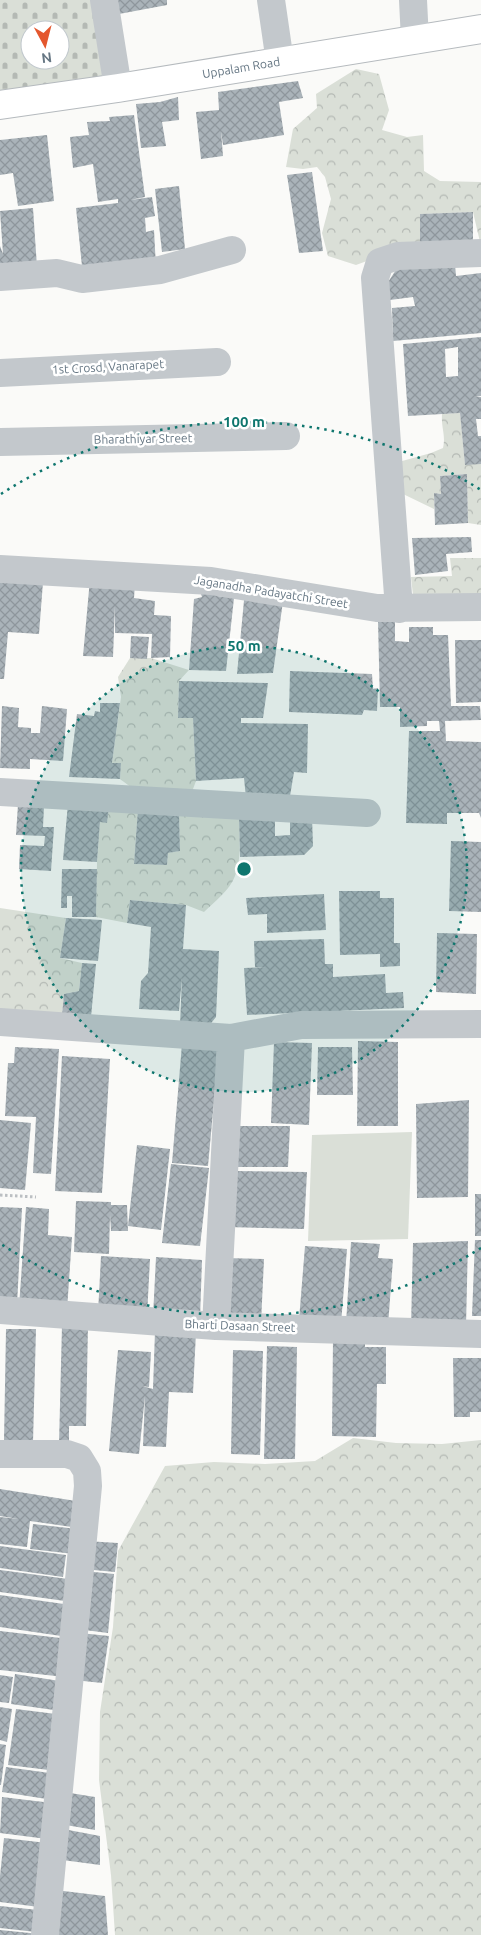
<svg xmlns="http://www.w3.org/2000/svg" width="481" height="1935" font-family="Ubuntu,sans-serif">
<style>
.green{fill:#dadfd7}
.forest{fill:url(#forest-crowns)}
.cemetery{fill:url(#cemetery-stones);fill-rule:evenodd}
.building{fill:url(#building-cross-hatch);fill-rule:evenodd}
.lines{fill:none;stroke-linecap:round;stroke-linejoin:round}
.major-casing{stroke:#b5babe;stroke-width:30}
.path{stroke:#bbbfc2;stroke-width:3;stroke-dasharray:2.5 2.5;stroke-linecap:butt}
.minor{stroke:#c3c8cc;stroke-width:28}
.major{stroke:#fff;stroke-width:28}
.ring{fill:none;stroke:#0f766e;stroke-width:2.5;stroke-dasharray:2.5 5}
.labels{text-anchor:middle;stroke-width:5;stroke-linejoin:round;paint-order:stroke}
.street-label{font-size:12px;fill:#657683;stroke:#fff}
.centre{fill:#0f766e;stroke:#fff;stroke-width:2.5}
.ring-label{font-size:15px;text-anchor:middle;font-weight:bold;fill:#0f766e;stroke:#fff;stroke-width:5;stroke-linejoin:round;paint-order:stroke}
</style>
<defs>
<pattern id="forest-crowns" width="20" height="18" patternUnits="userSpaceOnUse" patternTransform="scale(1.25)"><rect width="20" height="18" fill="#dadfd7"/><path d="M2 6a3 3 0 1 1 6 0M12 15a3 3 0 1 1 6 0" fill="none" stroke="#b4b9b4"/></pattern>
<pattern id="cemetery-stones" width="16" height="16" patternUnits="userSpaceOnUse" patternTransform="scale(1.25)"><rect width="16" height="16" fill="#dadfd7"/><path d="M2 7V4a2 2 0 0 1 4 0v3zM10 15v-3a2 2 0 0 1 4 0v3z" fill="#b4b9b4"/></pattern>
<pattern id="building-cross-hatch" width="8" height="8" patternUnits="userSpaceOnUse" patternTransform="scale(1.25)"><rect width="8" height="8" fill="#aab3b9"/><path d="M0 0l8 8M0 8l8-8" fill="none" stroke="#8e969c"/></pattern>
</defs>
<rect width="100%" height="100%" fill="#fafaf8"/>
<path class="green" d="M412,1132L408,1239L308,1241L312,1135Z"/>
<path class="forest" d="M356,69L379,74L389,110L382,130L407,137L423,135L424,171L440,181L481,182V242H480L473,212L421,214L420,249L375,258L356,265L328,256L322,233L331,199L325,177L317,167L303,169L286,167L293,129L317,108L316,94Z
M460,413L465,464H481V525L468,523L467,474L440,476L441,494L434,493V509L403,494L395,463L431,453L443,448C446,435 441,428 442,414Z
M450,558H481V601L414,604L411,577L452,576Z
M130,658H151L189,670L179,681L178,718H193L196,781L190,797L136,791L120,779L121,763H112L121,697L118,677Z
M109,807L138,808L134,864L167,865L168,853L180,851L179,810L239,817C239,837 242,858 235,876C230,890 214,902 204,912L186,905L130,900L127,923L96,917L97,862L100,822H107Z
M0,908L66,918L60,958L82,963L79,991L64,994L62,1014L0,1022Z
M353,1438L396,1443L442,1444L481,1440V1935H115L111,1875L99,1780L100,1712L113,1627L118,1551L165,1466L214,1462L265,1464L315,1461Z"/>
<path class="cemetery" d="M0,0H104L118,88L0,105ZM30,30H60V60H30Z"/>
<path class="building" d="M116,0H167V5L119,14Z
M298,81L303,98L279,102L284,135L223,145L221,131L223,156L201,159L196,112L219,110L218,92Z
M178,97L179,120L162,122L166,146L141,148L136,104L160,102Z
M134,115L145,197L130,200L152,197L155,216L145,218L146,232L154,230L156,267L83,276L76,208L118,203V199L98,202L93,164L73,168L70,137L89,135L87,122L110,121L109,117Z
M47,135L54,201L18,206L13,173L0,175V140Z
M312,172L323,251L299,253L287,175Z
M179,186L185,249L162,252L155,189Z
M33,208L37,267L0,272V246L3,254L0,211Z
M473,212V245L420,249V214Z
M455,264L456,276L481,273V333L393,341L392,308L415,306L413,297L390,300L386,285L398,267Z
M481,337V396H475L481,397V419H476L478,436H481V464L465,465L460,413L408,416L403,344ZM458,347V376L446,377L445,349Z
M467,474L468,523L435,525L434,493L441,494L440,476Z
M471,537L472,552L446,554L448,571L415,575L412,538Z
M90,579L135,583L134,598L155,601L154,615L171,616L170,657L151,658L152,634L115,633V606L113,657L83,656Z
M0,580L43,582L39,634L8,632L4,679H0Z
M245,590L284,594L273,673L237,674Z
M200,591L216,592L217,596L234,598L226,671L189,670L194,599L202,597Z
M395,619V641L409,642V627H433V635H448L451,706H480L481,720L445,721L446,741L481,742V818L479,813H447V824L406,823L409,731H440L439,721H427V726L400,727V707H380L378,620Z
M131,636L149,637L147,659L130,658Z
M455,640H481V702L456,703Z
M290,671L372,674L373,689L378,688L377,711L364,710L362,715L289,712Z
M179,681L268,683L263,718H241V723L308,724L307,773L294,772L288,808L246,798L244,778L196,781L193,718H178Z
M100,703H120L112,763H121L120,779L69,777L77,714L94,716L95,711L100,712Z
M2,706L19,708L18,727L31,728V733H40L42,706L67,709L63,761L30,759V769L0,768Z
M68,803L109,807L107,823L100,822L97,862L63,860Z
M18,804L44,806L43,827H54L51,871L19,869L20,845L44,846L45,836L16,835Z
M138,808L179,810L180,851L168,853L167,865L134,864Z
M275,816V836L290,835V818L312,817L313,846L304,855L240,857L239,817Z
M451,841L481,842V912L449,911Z
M62,869H97L96,917H72V896H67V908H61Z
M339,891H380V898H394V943H400V966L380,967V954L340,955Z
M324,894L326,930L267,933V914L248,915L246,898Z
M130,900L186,905L183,949L219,951L216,1017L208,1027L180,1026L182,977L179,1011L139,1009L141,981L148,973L151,927L127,923Z
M66,918L102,920L98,961L60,958Z
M437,933L477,934L476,994L436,992Z
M324,939L325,964H333V977L385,974L386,993L403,992L404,1008L247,1015L244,968L266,967H255L254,941Z
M82,963L96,964L91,1017L62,1014L64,994L79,991Z
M358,1041L398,1042V1126H357Z
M274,1042L312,1043L309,1125L271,1123Z
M182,1044L219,1047L208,1166L172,1163Z
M15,1047L59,1049L51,1174L33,1173L36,1117L5,1116L8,1063H14Z
M318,1047H352L353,1095H317Z
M62,1056L110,1059L102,1193L55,1191Z
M469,1100L468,1197L417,1198L416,1104Z
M0,1120L31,1123L25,1190L0,1188Z
M233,1126H290L288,1167H231Z
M137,1145L170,1149L161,1230L128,1226Z
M171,1164L209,1168L200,1246L162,1243Z
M229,1171L307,1172L304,1229L226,1227Z
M475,1194H481V1236H475Z
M76,1201L111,1202V1205H127L128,1231H111L110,1215L109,1254L74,1252Z
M0,1207L22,1208L17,1305H0Z
M26,1207L49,1209L48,1235L72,1237L67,1310L19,1307Z
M475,1240H481V1316H472Z
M468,1241L466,1326L411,1327L413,1243Z
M351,1242L380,1244L378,1258L393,1259L388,1326L346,1324Z
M305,1246L347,1249L341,1324L299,1320Z
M101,1256L150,1259L147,1316L98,1313Z
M156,1257L202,1260L200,1319L153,1317Z
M223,1258L264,1259L261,1323L220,1322Z
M62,1325H88L86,1426H69V1445L59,1444Z
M6,1329H36L33,1442L4,1441Z
M155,1331L196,1332L193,1393L169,1392L166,1447L143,1446L145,1396L139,1454L109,1451L118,1350L151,1352L149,1387L142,1386L153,1389Z
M333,1339H365V1347H386V1384H377L376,1437L332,1436Z
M267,1346L297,1347L295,1459H264Z
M233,1350L263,1351L260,1455L231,1454Z
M453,1358H481V1412H470V1417H454Z
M0,1489L76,1501L72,1527L30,1521L27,1547L0,1544V1517L19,1519L0,1516Z
M33,1524L77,1529L74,1554L30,1549Z
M86,1541L118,1543L115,1572L83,1569Z
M0,1546L66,1555L63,1577L0,1568Z
M0,1570L68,1579L65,1601L0,1592Z
M84,1571L114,1574L108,1633L77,1629Z
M0,1595L71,1605L68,1637L0,1627Z
M0,1631L69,1639L65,1677L0,1670Z
M80,1633L109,1636L102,1683L74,1680Z
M15,1674L66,1682L61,1711L11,1704Z
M0,1675L13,1677L9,1703L0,1702Z
M0,1707L12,1709L7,1742L0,1740Z
M16,1709L64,1715L57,1771L8,1765Z
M0,1744L6,1745L1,1785H0Z
M6,1767L57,1774L53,1800L2,1792Z
M64,1792L95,1797V1830L60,1824Z
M2,1797L52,1803L47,1839L0,1833Z
M58,1828L100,1836V1865L55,1859Z
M4,1838L47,1843L39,1907L0,1902V1876Z
M55,1890L105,1896L108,1935H51Z
M0,1906L38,1910L36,1932L0,1928Z
M0,1930L40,1934V1935H0Z"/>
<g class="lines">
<defs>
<g id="major">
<path id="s1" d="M0,105L118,88L481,29"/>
</g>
</defs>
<use href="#major" class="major-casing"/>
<path class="path" d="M0,1195L36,1197"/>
<path class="minor" d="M104,0L118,88
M271,0L280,62
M413,0L415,40
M0,277L57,273L82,279L160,270L232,250
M0,373L217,362
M0,442L286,436
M0,569L211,581L377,608L481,607
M399,609L375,278L380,262L398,256L481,253
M0,792L367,813
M0,1022L231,1038L301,1025L481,1024
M0,1310L216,1326L481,1334
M216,1326L231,1038
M0,1454H67L79,1458L87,1471L88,1486L45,1935"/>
<use href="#major" class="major"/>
</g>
<circle cx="244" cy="869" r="223" fill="#0f766e" fill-opacity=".12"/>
<g class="ring">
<circle cx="244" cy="869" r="223"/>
<path d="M481 1248A447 447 0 0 1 1 1244M1 494A447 447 0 0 1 481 490"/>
</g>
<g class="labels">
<g class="street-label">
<text dy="4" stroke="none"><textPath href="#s1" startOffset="244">Uppalam Road</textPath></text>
<text transform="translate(108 367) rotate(-3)" y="4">1st Crosd, Vanarapet</text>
<text transform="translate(143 439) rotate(-1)" y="4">Bharathiyar Street</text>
<text transform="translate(271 592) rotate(9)" y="4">Jaganadha Padayatchi Street</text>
<text transform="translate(240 1326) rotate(2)" y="4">Bharti Dasaan Street</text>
</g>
</g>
<circle cx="244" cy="869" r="8" class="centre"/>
<g class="ring-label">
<text x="244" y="427">100 m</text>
<text x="244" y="651">50 m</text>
</g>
<g transform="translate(45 45) rotate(173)"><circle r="24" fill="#ffffff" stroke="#c1c8cd"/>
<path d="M0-4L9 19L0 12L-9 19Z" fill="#e4572e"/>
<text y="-8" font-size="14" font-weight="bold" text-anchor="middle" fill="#657683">N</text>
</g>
</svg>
